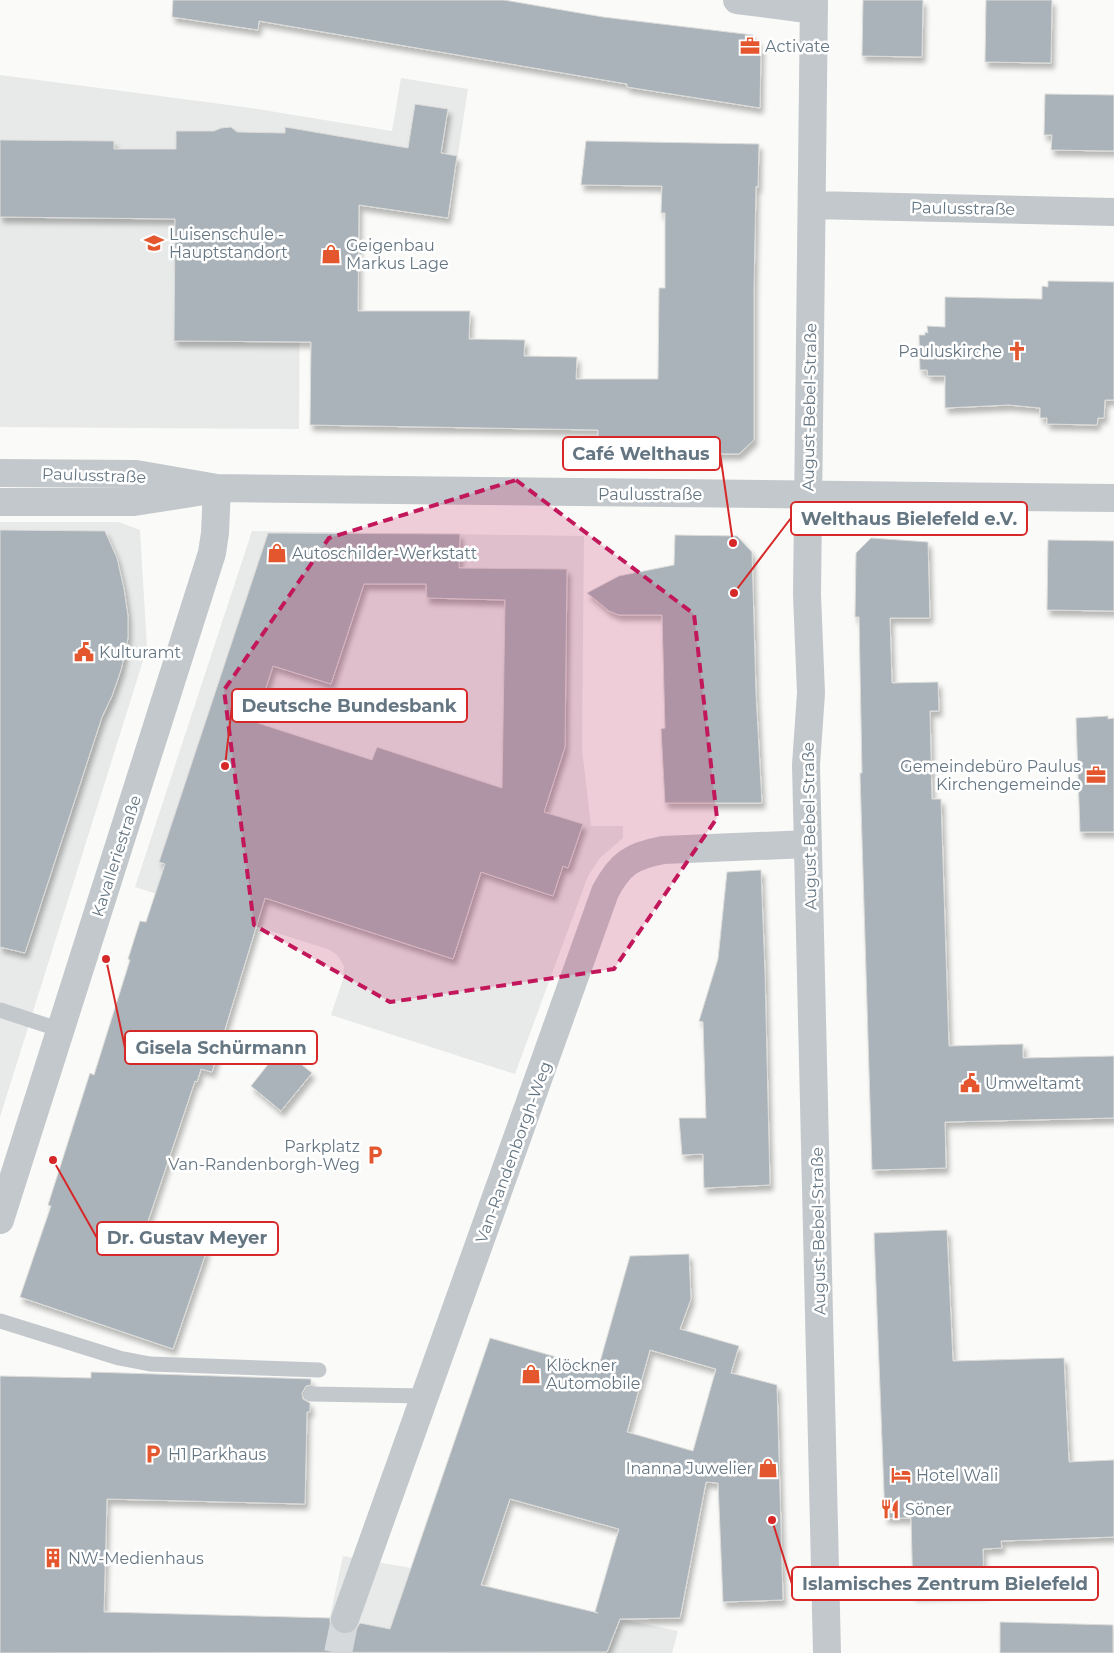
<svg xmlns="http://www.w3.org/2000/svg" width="1114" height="1653" font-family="Montserrat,sans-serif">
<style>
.built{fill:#e8e9e9}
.building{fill:#aab3b9;stroke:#dcdcda;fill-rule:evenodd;filter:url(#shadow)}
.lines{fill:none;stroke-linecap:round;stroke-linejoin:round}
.street-tunnel{stroke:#d5d9db;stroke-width:28;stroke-dasharray:28 14;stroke-linecap:butt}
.lane{stroke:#c3c8cc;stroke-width:15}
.street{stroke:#c3c8cc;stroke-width:28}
.marked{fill:#c2185b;fill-opacity:0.2;stroke:#c2185b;stroke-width:4;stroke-dasharray:10 6;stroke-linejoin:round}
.labels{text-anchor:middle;stroke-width:5;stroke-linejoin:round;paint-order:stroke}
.poi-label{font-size:16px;fill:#657683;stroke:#fff;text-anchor:start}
.street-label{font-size:16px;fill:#657683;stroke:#fff}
.leader{fill:none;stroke:#d62828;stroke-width:2}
.callout-dot{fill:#d62828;stroke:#fff;stroke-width:2}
.callout{fill:#fff;stroke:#d62828;stroke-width:2}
.callout-label{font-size:18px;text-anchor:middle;font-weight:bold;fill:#657683}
</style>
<defs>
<filter id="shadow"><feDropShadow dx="3" dy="5.5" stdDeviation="2.5" flood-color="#0004"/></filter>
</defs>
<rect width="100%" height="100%" fill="#fafaf8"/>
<path class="built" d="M0,75L244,107L392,131L401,78L468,89L448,218L323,199L300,269L299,429L0,427Z
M0,522H119L140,530L147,648L0,1117Z
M252,531L584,536L582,749L591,826H623V838L600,858L588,876L515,1074L331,1015L343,979L344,966L338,956L330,950L135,887Z
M343,1556L411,1568L626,1620L678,1631L672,1653H322Z"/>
<path class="building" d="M173,0H504L603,17L753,35L761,47L760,108L627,87V84L259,21L258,30L172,17Z
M863,0H923L922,57L862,56Z
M986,0H1052L1051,63L985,62Z
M1045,94L1114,95V151L1051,150L1052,135H1044Z
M415,104L448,109L441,153L457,156L448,218L359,205L358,311H470L469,339L525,340L524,356L577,357L576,379H658L659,288H665V213H661L662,186L581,185L586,141L759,144L758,188L756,186L754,289V440L739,454L598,453V430L310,425L311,342L174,341L175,219L0,217V140L114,141V149H176V131H214L221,128L231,127L237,132L285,133V127L408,148Z
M1048,281L1114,282V400H1105L1104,418H1098L1097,425L1047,424V418H1040V408L1009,405L945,408V376H928L927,370H920L919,335H925V332L928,333L927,326L945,327V297L1042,299V286L1048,287Z
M0,530L105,531L117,558L124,589L128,616V638L121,670L112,696L102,717L25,953L0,947Z
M268,533L460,534L459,568L567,569L565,747L544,812L583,824L568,868L563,866L553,896L481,872L453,959L265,898L212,1072L201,1069L197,1082L195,1081L145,1230L207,1250L173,1349L20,1297L51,1206L48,1205L90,1073L94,1075L130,960L128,959L140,921L146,922L165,864L159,862ZM364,584H426L427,598L505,600L502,788L377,747L372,760L255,722L273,666L331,684Z
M675,535L737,536L752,552L756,693L762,803H665L661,729L665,728L662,615H619L609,611L587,593L619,576L674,565Z
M871,538L928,542L930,618H890L892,683L938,682L939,711H930L932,799H941L949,1046L1023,1044V1058L1114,1056V1118L945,1122L946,1168L872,1170L860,773H862L859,617H855L856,553Z
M1048,540L1114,541V611L1047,610Z
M1108,716V719L1114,718V832H1080L1076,718Z
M761,870L765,972L770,1185L704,1188L703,1154L682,1155L679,1118H706L703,1022L699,1021L718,959L727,872Z
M281,1048L312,1073L281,1111L251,1086Z
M947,1230L953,1361L1064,1358L1069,1462L1114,1460V1537L1001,1541L1002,1548L983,1549L984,1593L913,1595L911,1518H885L874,1233Z
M689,1254L691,1299L680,1329L739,1346L731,1373L777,1385L783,1600L723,1602L718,1483L706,1482L680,1618L620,1619L607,1652L0,1653V1376L91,1378V1372L311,1379V1385L306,1386L302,1393L303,1399L310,1403V1412H307L305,1504L107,1499L104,1612L330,1618V1622L333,1629L339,1633L347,1634L355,1631L360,1623L390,1629L490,1338L598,1369L630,1256ZM650,1350L716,1369L693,1451L627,1432ZM510,1499L619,1529L595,1612L598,1613L481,1585Z
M1000,1622L1113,1625V1653H1000Z"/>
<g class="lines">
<path class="street-tunnel" d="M338,1653L345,1619"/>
<path class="lane" d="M0,1010L61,1030
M0,1321L119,1358L150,1364L319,1370
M311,1394L425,1396"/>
<path class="street" d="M737,0L814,10
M814,0L807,595L811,693L806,765L827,1653
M812,205L1114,212
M0,473L136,474L217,488L1114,498
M0,502H134L198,492
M0,1220L212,553L215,533L217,488
M345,1619L605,892C620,863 632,856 663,850L808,844"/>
</g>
<path class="marked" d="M516,480L694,614L717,818L614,969L390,1002L254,925L224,690L329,538Z"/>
<defs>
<symbol id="office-bare" viewBox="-9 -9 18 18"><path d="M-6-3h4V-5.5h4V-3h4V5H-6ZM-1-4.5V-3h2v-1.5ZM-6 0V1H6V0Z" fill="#e4572e" stroke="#fff" stroke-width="2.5" paint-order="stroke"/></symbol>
<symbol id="school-bare" viewBox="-9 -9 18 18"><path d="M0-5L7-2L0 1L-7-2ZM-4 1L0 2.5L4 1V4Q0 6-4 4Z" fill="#e4572e" stroke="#fff" stroke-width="2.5" paint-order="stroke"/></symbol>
<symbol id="shop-bare" viewBox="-9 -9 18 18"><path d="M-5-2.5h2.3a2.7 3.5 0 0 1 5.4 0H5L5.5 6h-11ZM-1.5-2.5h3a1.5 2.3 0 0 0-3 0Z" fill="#e4572e" stroke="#fff" stroke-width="2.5" paint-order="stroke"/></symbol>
<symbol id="church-bare" viewBox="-9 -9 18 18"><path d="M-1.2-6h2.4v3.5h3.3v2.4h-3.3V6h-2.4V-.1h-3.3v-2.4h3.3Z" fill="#e4572e" stroke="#fff" stroke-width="2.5" paint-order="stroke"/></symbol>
<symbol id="civic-bare" viewBox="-9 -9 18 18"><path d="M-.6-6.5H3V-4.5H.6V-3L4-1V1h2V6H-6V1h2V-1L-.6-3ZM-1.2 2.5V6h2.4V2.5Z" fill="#e4572e" stroke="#fff" stroke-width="2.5" paint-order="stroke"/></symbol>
<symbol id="parking-bare" viewBox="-9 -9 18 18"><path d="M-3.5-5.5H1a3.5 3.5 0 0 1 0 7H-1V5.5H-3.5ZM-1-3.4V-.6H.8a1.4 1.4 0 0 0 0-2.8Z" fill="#e4572e" stroke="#fff" stroke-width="2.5" paint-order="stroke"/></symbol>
<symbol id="hotel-bare" viewBox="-9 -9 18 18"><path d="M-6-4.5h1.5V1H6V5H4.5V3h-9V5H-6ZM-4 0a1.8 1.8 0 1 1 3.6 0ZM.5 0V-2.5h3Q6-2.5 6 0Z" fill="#e4572e" stroke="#fff" stroke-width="2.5" paint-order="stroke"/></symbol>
<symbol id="restaurant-bare" viewBox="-9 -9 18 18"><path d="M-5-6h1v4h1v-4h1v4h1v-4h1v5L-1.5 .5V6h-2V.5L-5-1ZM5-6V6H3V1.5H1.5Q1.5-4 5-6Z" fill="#e4572e" stroke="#fff" stroke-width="2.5" paint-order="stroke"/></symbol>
<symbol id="building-bare" viewBox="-9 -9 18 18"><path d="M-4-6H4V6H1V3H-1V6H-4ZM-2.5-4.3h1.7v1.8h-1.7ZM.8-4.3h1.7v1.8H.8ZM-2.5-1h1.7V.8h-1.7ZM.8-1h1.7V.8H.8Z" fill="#e4572e" stroke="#fff" stroke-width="2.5" paint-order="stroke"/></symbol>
</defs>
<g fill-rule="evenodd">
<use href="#office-bare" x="736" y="32" width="28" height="28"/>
<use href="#school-bare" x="140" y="229" width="28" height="28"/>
<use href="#shop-bare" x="317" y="240" width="28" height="28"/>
<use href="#church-bare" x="1003" y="337" width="28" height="28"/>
<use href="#shop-bare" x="263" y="539" width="28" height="28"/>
<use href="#civic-bare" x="70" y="638" width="28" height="28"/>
<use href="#office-bare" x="1082" y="761" width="28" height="28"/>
<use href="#civic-bare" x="956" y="1069" width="28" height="28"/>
<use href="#parking-bare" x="361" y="1141" width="28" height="28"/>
<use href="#shop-bare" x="517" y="1360" width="28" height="28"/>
<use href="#parking-bare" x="139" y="1440" width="28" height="28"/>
<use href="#shop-bare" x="754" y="1454" width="28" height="28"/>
<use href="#hotel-bare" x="887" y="1461" width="28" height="28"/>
<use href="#restaurant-bare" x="876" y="1495" width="28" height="28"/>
<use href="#building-bare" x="39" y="1544" width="28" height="28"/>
</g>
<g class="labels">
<g class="poi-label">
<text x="765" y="52">Activate</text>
<text x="169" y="240">Luisenschule -<tspan x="169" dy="18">Hauptstandort</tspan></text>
<text x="346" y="251">Geigenbau<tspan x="346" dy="18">Markus Lage</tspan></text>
<text x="1002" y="357" text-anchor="end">Pauluskirche</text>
<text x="292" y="559">Autoschilder-Werkstatt</text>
<text x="99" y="658">Kulturamt</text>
<text x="1081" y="772" text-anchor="end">Gemeindebüro Paulus<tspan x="1081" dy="18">Kirchengemeinde</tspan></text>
<text x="985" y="1089">Umweltamt</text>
<text x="360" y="1152" text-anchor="end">Parkplatz<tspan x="360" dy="18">Van-Randenborgh-Weg</tspan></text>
<text x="546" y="1371">Klöckner<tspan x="546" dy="18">Automobile</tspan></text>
<text x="168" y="1460">H1 Parkhaus</text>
<text x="753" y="1474" text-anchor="end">Inanna Juwelier</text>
<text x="916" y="1481">Hotel Wali</text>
<text x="905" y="1515">Söner</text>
<text x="68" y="1564">NW-Medienhaus</text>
</g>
<g class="street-label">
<text transform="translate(963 208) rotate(1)" y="6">Paulusstraße</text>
<text transform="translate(809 407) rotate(-89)" y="6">August-Bebel-Straße</text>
<text transform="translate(94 475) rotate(2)" y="6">Paulusstraße</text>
<text x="650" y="500">Paulusstraße</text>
<text transform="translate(809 826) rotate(-91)" y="6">August-Bebel-Straße</text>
<text transform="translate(116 856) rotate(-72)" y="6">Kavalleriestraße</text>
<text transform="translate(513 1152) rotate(-70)" y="6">Van-Randenborgh-Weg</text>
<text transform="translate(818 1231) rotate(-91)" y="6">August-Bebel-Straße</text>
</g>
</g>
<path class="leader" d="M733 543L720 453M734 593L791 518M225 766L232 706M106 959L125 1048M53 1160L97 1238M772 1520L792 1584"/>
<g class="callout-dot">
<circle cx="733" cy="543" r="5"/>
<circle cx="734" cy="593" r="5"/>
<circle cx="225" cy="766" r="5"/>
<circle cx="106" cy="959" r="5"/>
<circle cx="53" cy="1160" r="5"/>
<circle cx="772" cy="1520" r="5"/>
</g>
<g class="callout">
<rect x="563" y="437" width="157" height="33" rx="5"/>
<rect x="791" y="502" width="236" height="33" rx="5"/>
<rect x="232" y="689" width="235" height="33" rx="5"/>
<rect x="125" y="1031" width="192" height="33" rx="5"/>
<rect x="97" y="1222" width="181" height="33" rx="5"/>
<rect x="792" y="1567" width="306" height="33" rx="5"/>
</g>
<g class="callout-label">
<text x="641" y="460">Café Welthaus</text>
<text x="909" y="525">Welthaus Bielefeld e.V.</text>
<text x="349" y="712">Deutsche Bundesbank</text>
<text x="221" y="1054">Gisela Schürmann</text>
<text x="187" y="1244">Dr. Gustav Meyer</text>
<text x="945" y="1590">Islamisches Zentrum Bielefeld</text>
</g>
</svg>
